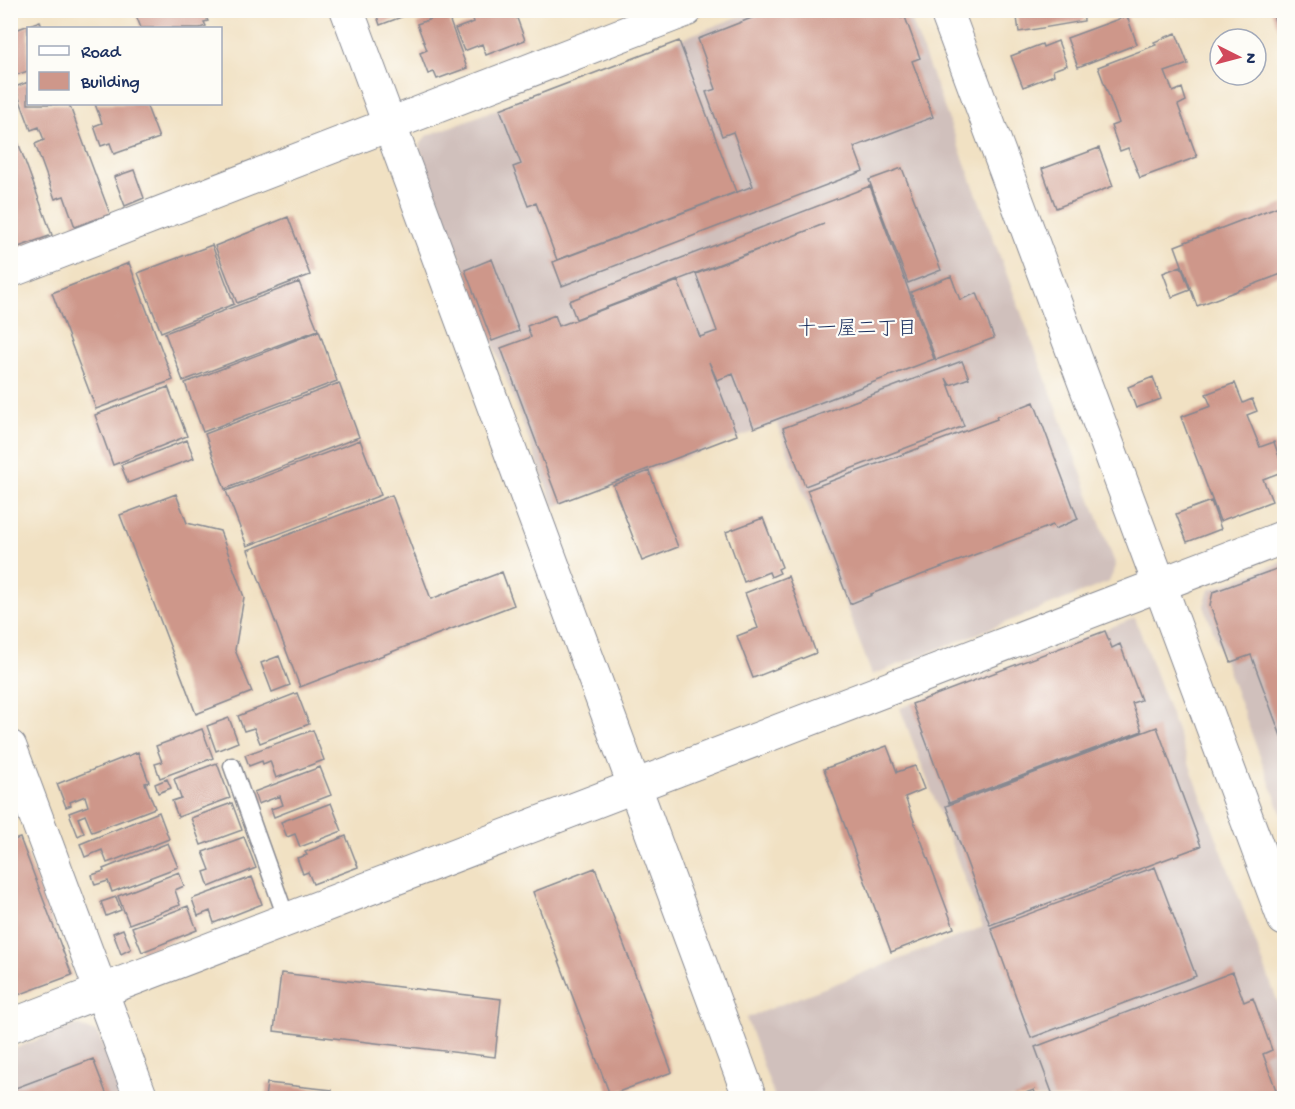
<svg xmlns="http://www.w3.org/2000/svg" width="1295" height="1109" font-family="'Gochi Hand','Klee One',sans-serif">
<style>
.industrial{fill:#d0c0bc}
.building{fill:#ce978a}
.lines{fill:none;stroke-linecap:round;stroke-linejoin:round}
.service-casing{stroke:#868890;stroke-width:19}
.minor-casing{stroke:#868890;stroke-width:35}
.tertiary-casing{stroke:#868890;stroke-width:35}
.service{stroke:#fff;stroke-width:16}
.minor{stroke:#fff;stroke-width:33}
.tertiary{stroke:#fff;stroke-width:33}
.labels{text-anchor:middle;stroke-width:4.5;stroke-linejoin:round;paint-order:stroke}
.neighbourhood-label{font-size:20px;fill:#1b2f5e;stroke:#fdfcf7}
</style>
<rect width="100%" height="100%" fill="#fdfcf7"/>
<filter id="ink" filterUnits="userSpaceOnUse"><feTurbulence type="fractalNoise" baseFrequency=".0167" numOctaves="2"/><feDisplacementMap in="SourceGraphic" scale="12" xChannelSelector="R" yChannelSelector="G"/><feConvolveMatrix kernelMatrix="1 2 1 2 8 2 1 2 1" color-interpolation-filters="sRGB"/></filter>
<filter id="wash" filterUnits="userSpaceOnUse"><feTurbulence type="fractalNoise" baseFrequency=".008" numOctaves="4" result="noise"/><feDisplacementMap in="SourceGraphic" scale="24" xChannelSelector="R" yChannelSelector="G"/><feGaussianBlur stdDeviation="1.35" result="paint"/><feColorMatrix in="noise" values="0 0 0 0 0 0 0 0 0 0 0 0 0 0 0 0 0 1.4 0 .05"/><feComposite in="paint" operator="in"/></filter>
<g filter="url(#wash)">
<rect width="100%" height="100%" fill="#f1e1c3"/>
<path class="industrial" d="M754,11H908L1116,566L1109,582L872,675L777,423L554,507L419,147L426,136Z
M1284,561V821L1204,606L1209,590Z
M1135,618L1284,1019V1098H775L746,1018L983,927L900,708Z
M77,1025L98,1033L122,1098H11V1050Z"/>
<g id="blocks">
<path class="building" d="M134,10H210L211,14L205,15L208,21L204,22L206,26L200,28H141Z
M375,10H402L404,16L380,25Z
M470,10H514L525,40L486,55L482,44L464,51L455,29L474,22Z
M772,10H898L901,18L905,17L920,58L912,61L933,117L854,147L863,171L562,286L553,262L753,186L733,132L722,136L706,92L716,89L698,39Z
M1016,10H1083L1084,21L1019,32Z
M1271,10H1280L1284,23V39L1282,40Z
M447,13L467,68L437,79L434,72L428,74L420,53L427,50L417,24Z
M1127,16L1137,44L1078,67L1067,38Z
M40,21L42,28H28V71L10,77V32Z
M1176,33L1188,64L1165,72L1173,92L1182,88L1186,101L1178,105L1197,157L1140,178L1128,148L1120,151L1111,126L1119,123L1098,67L1156,45L1154,42Z
M679,41L736,192L557,260L536,203L528,206L513,167L521,164L500,109Z
M1058,41L1067,65L1053,70L1054,75L1023,87L1011,56L1042,44L1043,47Z
M28,82V104H69L110,214L75,227L64,196L55,199L35,144L44,140L39,127L31,130L15,87Z
M95,104H146L159,138L114,154L110,143L101,146L94,126L102,123Z
M11,123L52,235L13,249L10,242Z
M1099,148L1113,186L1056,208L1042,169Z
M902,168L941,270L908,283L869,180Z
M134,170L144,198L125,206L114,177Z
M870,186L934,359L754,428L733,374L717,380L709,362L737,435L559,503L501,348L531,337L527,326L555,315L559,326L678,281L700,337L717,331L696,274L824,224L576,319L569,301Z
M1284,204V273L1197,306L1175,246Z
M288,217L310,275L237,303L215,246Z
M212,245L234,304L161,332L138,273Z
M492,259L519,331L492,341L465,270Z
M129,263L173,380L96,409L52,293Z
M1181,266L1190,290L1172,297L1163,273Z
M951,276L960,300L977,293L994,338L936,360L911,292Z
M299,282L318,330L183,381L165,333Z
M319,331L337,381L203,432L185,383Z
M962,361L969,378L950,385L946,378L964,426L805,486L783,428Z
M1153,377L1161,399L1136,408L1128,387Z
M339,383L359,437L225,489L205,434Z
M1235,383L1243,403L1252,399L1257,411L1247,415L1260,447L1274,442L1284,471L1263,479L1272,501L1220,521L1181,417L1211,406L1206,394Z
M168,387L187,436L113,465L95,415Z
M1034,402L1078,519L1055,529L1053,525L871,594L872,595L850,604L807,490L997,419L996,417Z
M187,440L194,458L128,483L121,465Z
M360,440L381,495L247,546L226,491Z
M649,471L678,547L642,561L613,485Z
M176,494L187,523L220,531L244,597L235,650L252,692L196,714L120,515Z
M392,495L431,599L502,572L514,605L300,687L248,550Z
M1211,501L1221,529L1187,542L1176,514Z
M763,518L782,567L778,569L780,573L771,577L769,572L744,582L726,532Z
M1284,566V735L1281,736L1251,655L1231,662L1210,605L1213,592Z
M788,576L816,653L753,678L737,636L758,628L745,593Z
M1105,631L1112,648L1120,644L1141,700L1132,703L1142,731L949,803L912,704Z
M279,656L290,685L272,692L261,663Z
M297,693L309,724L260,743L254,728L244,731L238,716Z
M229,718L238,742L216,751L207,726Z
M1157,727L1201,846L990,925L946,806Z
M202,729L213,758L160,778L155,764L162,762L156,746Z
M313,730L324,760L276,778L270,761L263,764L262,761L249,766L245,755Z
M887,746L897,772L915,766L924,789L905,797L954,928L891,952L824,769Z
M138,752L149,782L145,783L155,808L92,832L85,815L78,818L84,833L78,836L69,813L88,806L85,796L70,802L71,805L66,807L57,784Z
M217,763L230,798L178,817L172,801L181,798L174,779Z
M320,767L331,795L274,817L271,809L283,805L280,796L258,804L254,792Z
M167,779L171,788L158,793L155,784Z
M232,803L242,830L201,845L191,818Z
M331,803L342,831L300,847L295,834L287,837L281,822Z
M159,812L169,839L107,863L102,850L85,857L80,844Z
M346,836L358,867L313,884L308,872L303,874L297,858L307,855L305,852Z
M244,837L256,868L209,887L204,872L210,870L203,852Z
M20,838L72,975L10,998V841Z
M168,843L178,867L112,892L108,881L95,885L92,875L104,871L103,869Z
M1155,867L1196,976L1031,1038L991,928Z
M595,868L672,1072L610,1095L533,892Z
M179,872L184,886L175,890L180,905L129,924L118,896Z
M252,877L262,904L214,923L210,911L198,916L192,899Z
M116,897L121,910L106,916L101,902Z
M188,906L197,930L142,952L132,927Z
M123,929L131,949L121,954L113,933Z
M1233,972L1244,1002L1253,998L1272,1050L1263,1054L1276,1090L1253,1098H1054L1035,1047Z
M281,973L501,999L495,1057L274,1031Z
M93,1059L108,1098H10V1090Z
M267,1083L332,1090L331,1098H265Z
M1034,1090L1037,1098H1012Z"/>
</g>
</g>
<g filter="url(#ink)">
<use href="#blocks" fill-opacity="0" stroke="#868890" stroke-width="1.5"/>
<g class="lines">
<defs>
<path id="service" d="M232,766L287,920"/>
<path id="minor" d="M347,10L750,1098
M10,271L686,10
M10,747L141,1098
M10,1026L1284,537"/>
<path id="tertiary" d="M946,10L1284,919"/>
</defs>
<use href="#service" class="service-casing"/>
<use href="#minor" class="minor-casing"/>
<use href="#tertiary" class="tertiary-casing"/>
<use href="#service" class="service"/>
<use href="#minor" class="minor"/>
<use href="#tertiary" class="tertiary"/>
</g>
</g>
<g class="labels">
<g class="neighbourhood-label">
<text x="857" y="334">十一屋二丁目</text>
</g>
</g>
<rect width="1295" height="1109" fill="none" stroke="#fdfcf7" stroke-width="36"/>
<rect x="27" y="27" width="195" height="78" fill="#fdfcf7" stroke="#a3aaba" stroke-width="1.5"/>
<rect x="39" y="46" width="30" height="9" fill="#ffffff" stroke="#a3aaba" stroke-width="1.5"/>
<text x="81" y="57" font-size="18" fill="#1b2f5e">Road</text>
<rect x="39" y="72" width="30" height="18" fill="#ce978a" stroke="#a3aaba" stroke-width="1.5"/>
<text x="81" y="87" font-size="18" fill="#1b2f5e">Building</text>
<g transform="translate(1238 57) rotate(96)"><circle r="28" fill="#fdfcf7" stroke="#a3aaba" stroke-width="1.5"/>
<path d="M0-4.5L10 22L0 15L-10 22Z" fill="#d1495b"/>
<text y="-9" font-size="16" font-weight="bold" text-anchor="middle" fill="#1b2f5e">N</text>
</g>
</svg>
